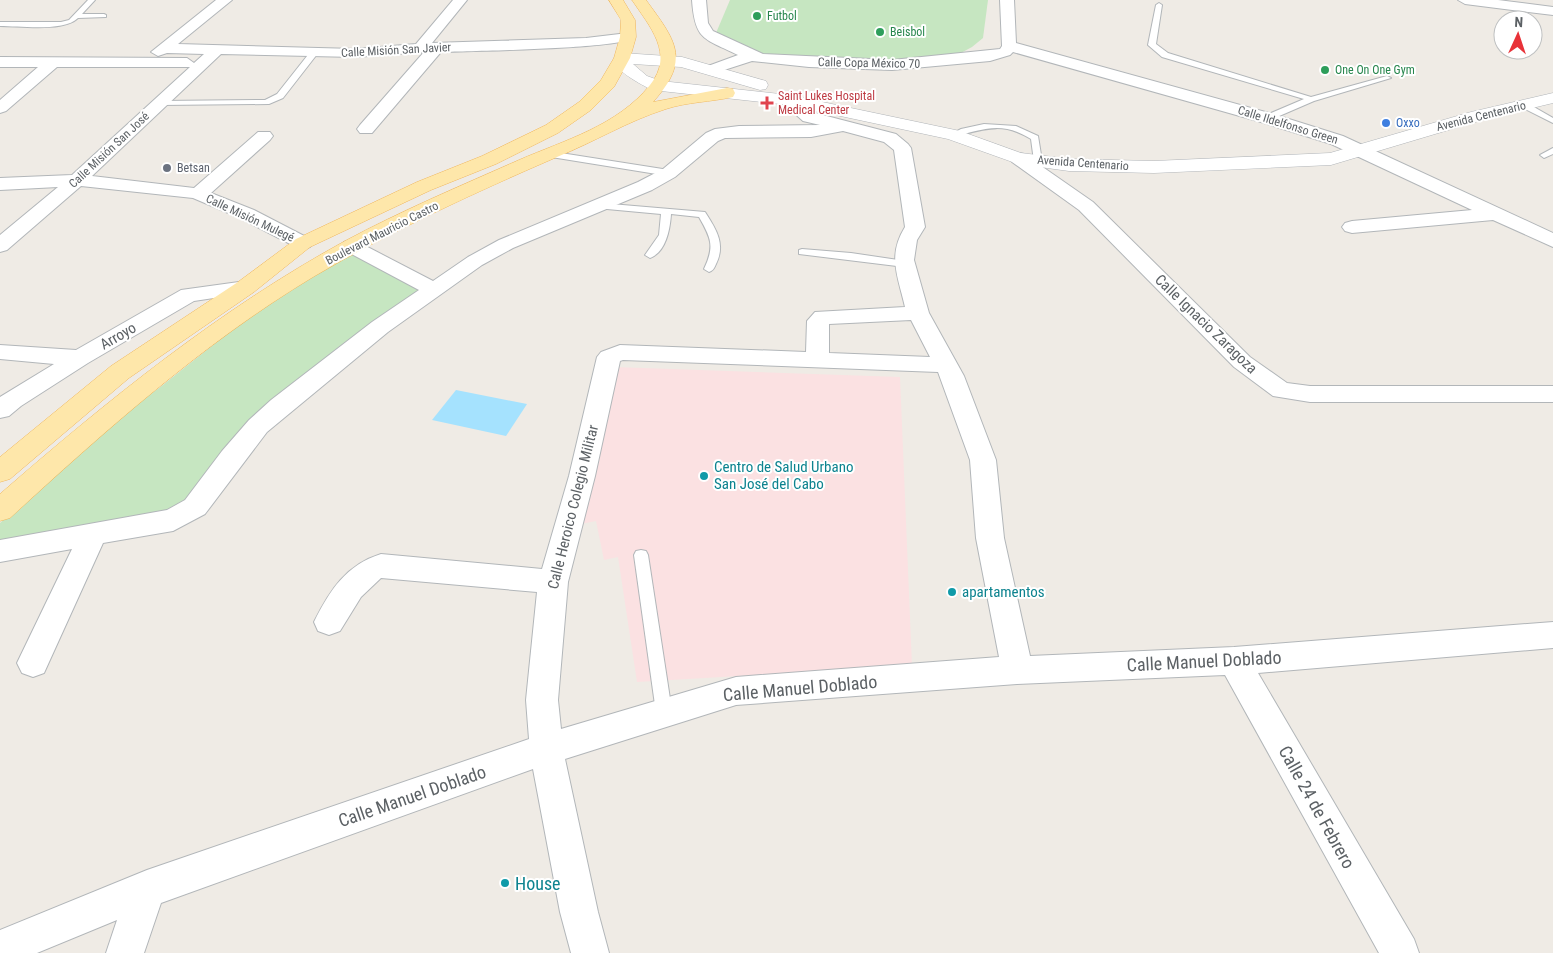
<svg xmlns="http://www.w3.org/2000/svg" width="1553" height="953" viewBox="0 0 1553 953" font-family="'Roboto Condensed',sans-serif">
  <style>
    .medical { fill: #fbe1e2 }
    .green { fill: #c6e6c1 }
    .water { fill: #a5e2fe }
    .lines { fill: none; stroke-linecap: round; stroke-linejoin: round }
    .lane-casing { stroke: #b2b6b9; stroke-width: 2 }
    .street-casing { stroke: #b2b6b9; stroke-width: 2 }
    .secondary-casing { stroke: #b1b5b9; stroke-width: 1 }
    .primary-casing { stroke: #f0b65c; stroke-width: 1 }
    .lane { fill: #fff; fill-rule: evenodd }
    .street { fill: #fff; fill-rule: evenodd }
    .secondary { fill: #fff; fill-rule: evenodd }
    .primary { fill: #fee7aa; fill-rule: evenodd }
    .leisure-dot { fill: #2e9e5b; stroke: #fff; stroke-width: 2 }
    .health-dot { fill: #e0444e; stroke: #fff; stroke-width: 2 }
    .shop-dot { fill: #3f7fe0; stroke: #fff; stroke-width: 2 }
    .worship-dot { fill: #6b7280; stroke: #fff; stroke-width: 2 }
    .culture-dot { fill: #0f9aa8; stroke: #fff; stroke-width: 2 }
    .labels { text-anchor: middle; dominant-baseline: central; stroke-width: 4; stroke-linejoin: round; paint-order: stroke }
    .far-leisure-label { font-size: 12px; fill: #27864d; stroke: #fff; text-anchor: start }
    .far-street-label { font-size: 12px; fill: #5c6165; stroke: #fff }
    .far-health-label { font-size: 12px; fill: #be3a42; stroke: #fff; text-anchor: start }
    .far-shop-label { font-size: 12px; fill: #366cbe; stroke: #fff; text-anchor: start }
    .far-worship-label { font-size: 12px; fill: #5b616d; stroke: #fff; text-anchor: start }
    .street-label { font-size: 15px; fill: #5c6165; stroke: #fff }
    .culture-label { font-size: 15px; fill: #0d838f; stroke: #fff; text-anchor: start }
    .near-street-label { font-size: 18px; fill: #5c6165; stroke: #fff }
    .near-culture-label { font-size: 18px; fill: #0d838f; stroke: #fff; text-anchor: start }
  </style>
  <rect width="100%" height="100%" fill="#efebe5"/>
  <polygon class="medical" points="614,367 900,377 912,666 637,682 618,557 604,560 596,521 581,524"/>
  <g class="green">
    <polygon points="730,0 988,0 983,38 972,47 957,55 911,62 766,55 716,33"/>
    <polygon points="350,249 425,291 368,329 234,437 192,504 172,517 0,545 0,523 105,426 159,388 262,306"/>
  </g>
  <polygon class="water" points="456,390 527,404 506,436 432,420"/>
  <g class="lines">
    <g class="lane-casing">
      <g id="lane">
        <path d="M88,0H95L82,14H104L106,15V17L78,18C64,32 20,26 0,26V22H61L69,20Z"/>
        <polygon points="1159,3 1162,5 1156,44 1168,53 1311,97 1387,76 1391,78 1314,101 1270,120 1264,120 1264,116 1304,99 1162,57 1148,45 1156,5"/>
        <polygon points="311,51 318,53 283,98 269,104 160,105 156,103 160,101 265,100 277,94"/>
        <polygon points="1521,103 1527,103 1553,118 1553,123 1521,107"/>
        <path d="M984,124L1016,126L1038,136L1042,161L1038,164L1034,161L1031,139C1002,121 984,129 954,137L950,135L961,129Z"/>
        <polygon points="1553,148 1553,154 1544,158 1540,155"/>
        <polygon points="548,151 669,170 673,173 669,176 545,156 544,154"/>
        <path d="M599,203L705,212C716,229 726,244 716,264C714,268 714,270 709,272L704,269C715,246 711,238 699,217L671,214C670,229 666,252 650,258L645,255L659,235L661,214L596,208V204Z"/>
        <polygon points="802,249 851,253 905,261 910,264 905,267 799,254 799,250"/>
        <polygon points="641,550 646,551 648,555 672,712 669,717 664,719 659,717 656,712 634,555 636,551"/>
      </g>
    </g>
    <g class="street-casing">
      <g id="street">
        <path d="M216,0H232L178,44L355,49L416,44L453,0H467L432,43L586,38L628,33L635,37C627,49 466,51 441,52L372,133H360L357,129L360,125L424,52L355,57L221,54L92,176L194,188L258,132H270L273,136L270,140L211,193L254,210L310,239L313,243L310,247L303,249L296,247L240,218L193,198L81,186L7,250L0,252V235L58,187L0,190V178L72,175L190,67H57L6,111L0,113V100L38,67H0V57L187,58L194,63L204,54L167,53L158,56L151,52Z"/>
        <path d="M692,0H706L708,23L713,31L763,54L892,60L1000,49L1002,46L1000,0H1014L1016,43L1273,114L1343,136L1553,233V247L1493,220L1352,233L1345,231L1342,227L1345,223L1352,221L1472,210L1331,144L1261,122L1013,52L1010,55L990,61L892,70L809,67L752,61L718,72H708L705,69L708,66L738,55C704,38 695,41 692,0Z"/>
        <polygon points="1458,0 1498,0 1553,7 1553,15 1465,4"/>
        <path d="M789,95L795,97L815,113L896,134L908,144L911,148L925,227L917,240L914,260L929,313L964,376L996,460L1004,538L1030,656L1234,647L1553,622V648L1258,673L1414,939L1419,953H1379L1225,675L1017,684L736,705L565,759L598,912L609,953H571L560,912L533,769L161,903L144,953H106L117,920L37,953H0V930L147,870L529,739L526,700L537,592L381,578L361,597L340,631L329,635L318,631L314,622C330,590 346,565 381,554L542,569L569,476L597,357L601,352L620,345L806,352L807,321L815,312L905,307C898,276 887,256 905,227L894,150L884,142L843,131L811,137L725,138L718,141L675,177L652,190L513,248L482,265L388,332L267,432L205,514L173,531L103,543L44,673L33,677L22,673L17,663L72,549L0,562V540L167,510L185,500L222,451L249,420L271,400L372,322L419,290L344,250L341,246L344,242L351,240L358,242L433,281L468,257L499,240L638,182L663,169L706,133L715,129L739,126L820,125L803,121L783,103L781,100L783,97ZM911,320L930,357L829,353V324ZM623,360L938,372L970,460L976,538L999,657L736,677L561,729L558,700L568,582L595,476L620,361Z"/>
        <polygon points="1018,153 1024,154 1093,202 1250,357 1287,383 1310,386 1553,386 1553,402 1310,402 1273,396 1234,367 1079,210 1012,162 1009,158 1012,154"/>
        <polygon points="246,281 253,282 257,287 253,292 194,301 88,363 21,406 9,416 0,418 0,397 54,364 0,359 0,345 76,350 181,290"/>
      </g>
    </g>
    <g class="secondary-casing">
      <path id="secondary" d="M622,53L682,57L766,81L768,85L766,89L760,90L681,67L633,64L647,76L661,81L789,95L960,131L1021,153L1069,159L1154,161L1330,153L1471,112L1553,93V103L1482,120L1331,165L1154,173L1069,171L1018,164L948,139L789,105L652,90C642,85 611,69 614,58Z"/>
    </g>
    <g class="primary-casing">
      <g id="primary">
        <polygon points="609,0 623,0 635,20 636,37 630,58 614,87 591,110 558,133 496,164 431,190 310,247 254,292 129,378 10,479 0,482 0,457 111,366 238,282 296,239 417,182 482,156 546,125 579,102 601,80 614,58 620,37 621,20"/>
        <path d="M632,0H646C675,40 692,59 653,102L727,88L733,89L735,93L733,97C711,102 687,102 666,109C628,121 594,142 557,157C474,193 391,231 313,277C202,344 105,431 10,518L0,521V494C108,400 219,310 345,241C401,211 460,186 519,160C565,140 617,126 650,85C675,54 650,27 632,0Z"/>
      </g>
    </g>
    <use href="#lane" class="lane"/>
    <use href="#street" class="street"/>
    <use href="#secondary" class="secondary"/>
    <use href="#primary" class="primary"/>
  </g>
  <g class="leisure-dot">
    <circle cx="757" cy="16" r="5"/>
    <circle cx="880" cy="32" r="5"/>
    <circle cx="1325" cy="70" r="5"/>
  </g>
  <path class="health-dot" d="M764.5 95.5h5v5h5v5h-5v5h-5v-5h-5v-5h5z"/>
  <circle class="shop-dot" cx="1386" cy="123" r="5"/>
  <circle class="worship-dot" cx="167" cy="168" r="5"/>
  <g class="culture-dot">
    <circle cx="704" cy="476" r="5"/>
    <circle cx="952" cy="592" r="5"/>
    <circle cx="505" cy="883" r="5"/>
  </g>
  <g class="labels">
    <g class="far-leisure-label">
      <text x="767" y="16">Futbol</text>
      <text x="890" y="32">Beisbol</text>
      <text x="1335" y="70">One On One Gym</text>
    </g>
    <g class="far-street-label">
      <text transform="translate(396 50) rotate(-3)">Calle Misión San Javier</text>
      <text transform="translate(869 63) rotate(1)">Calle Copa México 70</text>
      <text transform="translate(1481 116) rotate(-14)">Avenida Centenario</text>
      <text transform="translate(1288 125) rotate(17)">Calle Ildelfonso Green</text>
      <text transform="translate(109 150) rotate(-43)">Calle Misión San José</text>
      <text transform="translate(1083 163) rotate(4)">Avenida Centenario</text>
      <text transform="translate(250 218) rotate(25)">Calle Misión Mulegé</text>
      <text transform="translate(382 233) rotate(-27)">Boulevard Mauricio Castro</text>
    </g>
    <g class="far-health-label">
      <text x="778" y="96">Saint Lukes Hospital<tspan x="778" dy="14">Medical Center</tspan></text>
    </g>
    <g class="far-shop-label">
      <text x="1396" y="123">Oxxo</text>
    </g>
    <g class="far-worship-label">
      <text x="177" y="168">Betsan</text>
    </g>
    <g class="street-label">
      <text transform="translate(1206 324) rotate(44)">Calle Ignacio Zaragoza</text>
      <text transform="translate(118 336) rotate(-30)">Arroyo</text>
      <text transform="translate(573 507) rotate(-76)">Calle Heroico Colegio Militar</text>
    </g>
    <g class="culture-label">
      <text x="714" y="467">Centro de Salud Urbano<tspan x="714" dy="17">San José del Cabo</tspan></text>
      <text x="962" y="592">apartamentos</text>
    </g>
    <g class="near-street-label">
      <text transform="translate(1204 661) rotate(-3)">Calle Manuel Doblado</text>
      <text transform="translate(800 688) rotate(-5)">Calle Manuel Doblado</text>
      <text transform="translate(412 796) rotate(-19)">Calle Manuel Doblado</text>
      <text transform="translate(1317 807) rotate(61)">Calle 24 de Febrero</text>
    </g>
    <g class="near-culture-label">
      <text x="515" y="883">House</text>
    </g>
  </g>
  <g transform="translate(1518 35) rotate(3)"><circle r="24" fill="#ffffff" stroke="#bec0c1"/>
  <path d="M0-4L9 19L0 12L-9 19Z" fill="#e83238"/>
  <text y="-8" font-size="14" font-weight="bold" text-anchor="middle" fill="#5c6165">N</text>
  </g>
</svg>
